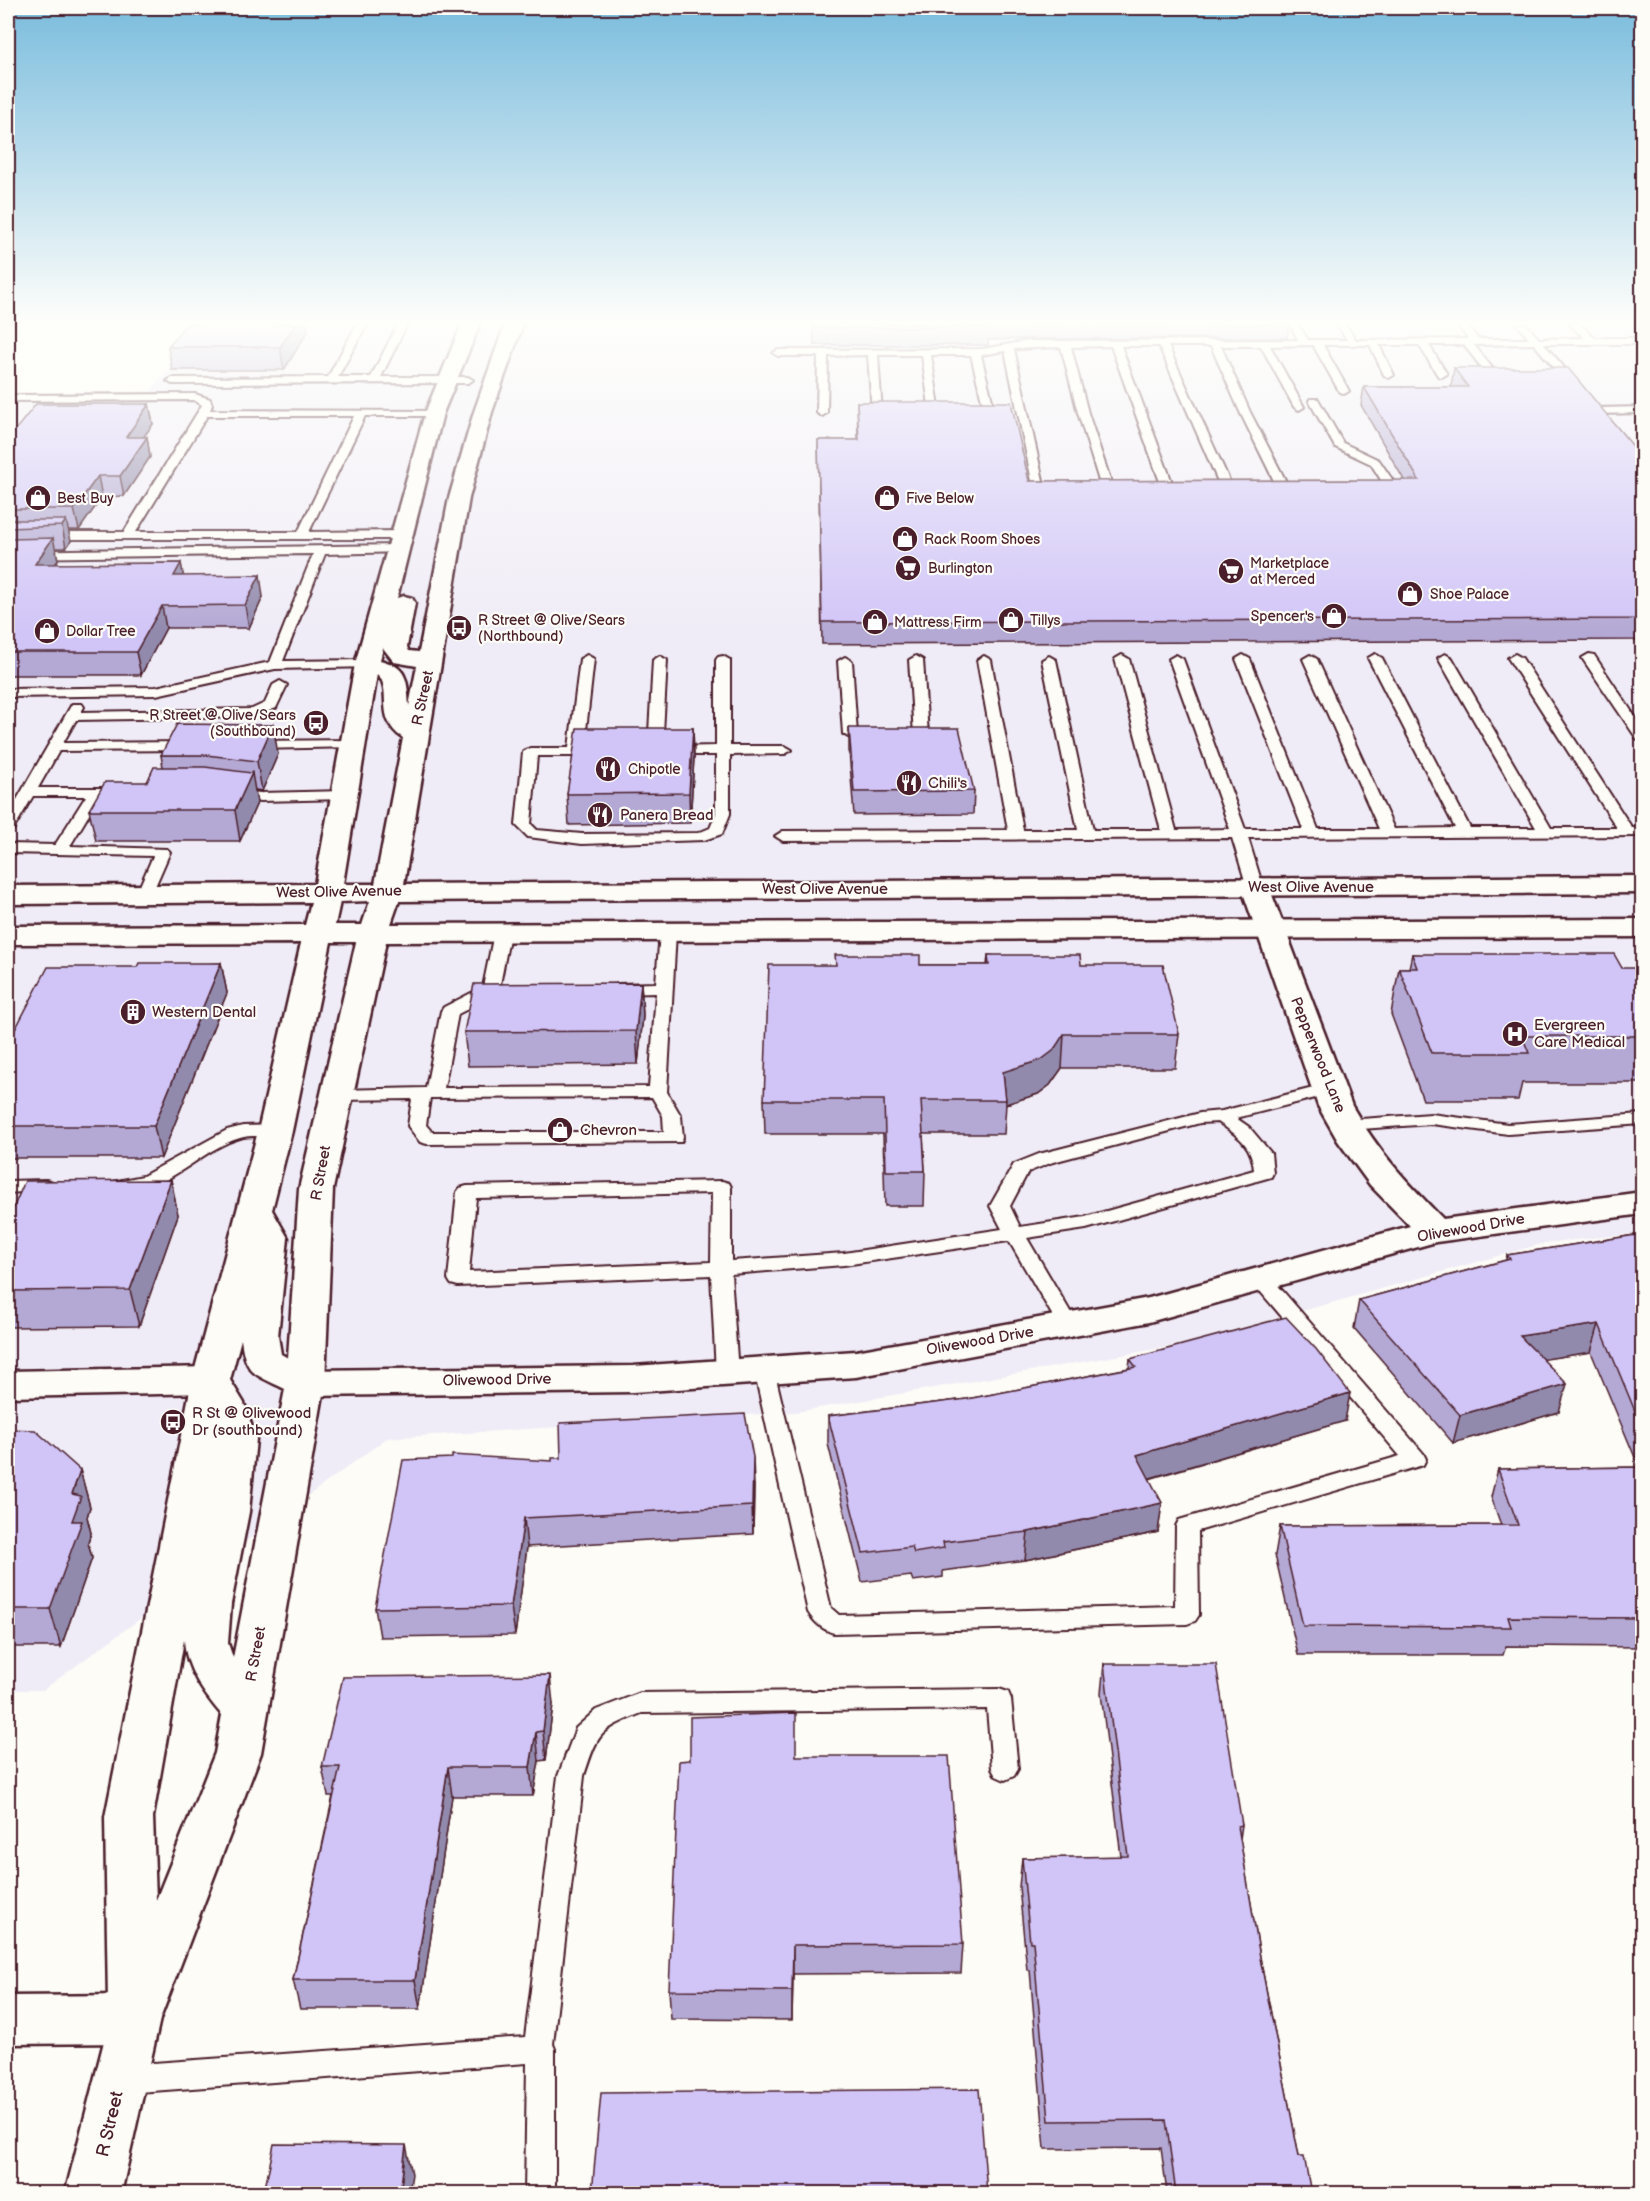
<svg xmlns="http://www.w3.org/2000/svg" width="1650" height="2201" viewBox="0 0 1650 2201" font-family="'Balsamiq Sans',sans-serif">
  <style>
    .built { fill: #f0ecf7 }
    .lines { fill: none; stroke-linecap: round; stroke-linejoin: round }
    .lane-casing { stroke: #4a1f2b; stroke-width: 4 }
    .street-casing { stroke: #4a1f2b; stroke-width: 5 }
    .secondary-casing { stroke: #4a1f2b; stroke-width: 5 }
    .lane { fill: #fdfcf7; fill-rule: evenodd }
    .street { fill: #fdfcf7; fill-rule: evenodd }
    .secondary { fill: #fdfcf7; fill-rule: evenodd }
    .wall { fill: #b4a9d4; stroke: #4a1f2b; stroke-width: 1.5 }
    .shaded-wall { fill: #928aad; stroke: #4a1f2b; stroke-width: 1.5 }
    .building { fill: #d1c5f7; stroke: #4a1f2b; stroke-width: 1.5 }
    .labels { text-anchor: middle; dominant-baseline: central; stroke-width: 4.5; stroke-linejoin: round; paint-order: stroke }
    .far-poi-label { font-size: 14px; fill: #4a1f2b; stroke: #fdfcf7; text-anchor: start }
    .street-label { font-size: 15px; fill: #4a1f2b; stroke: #fdfcf7 }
    .poi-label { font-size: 15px; fill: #4a1f2b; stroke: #fdfcf7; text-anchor: start }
    .near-street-label { font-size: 18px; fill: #4a1f2b; stroke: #fdfcf7 }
  </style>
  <rect width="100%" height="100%" fill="#fdfcf7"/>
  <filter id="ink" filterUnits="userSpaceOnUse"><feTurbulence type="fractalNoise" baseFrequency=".0167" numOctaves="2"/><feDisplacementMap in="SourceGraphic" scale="12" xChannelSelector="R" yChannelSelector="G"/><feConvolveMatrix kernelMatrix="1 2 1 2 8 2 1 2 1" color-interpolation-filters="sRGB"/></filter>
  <g filter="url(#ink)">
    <polygon class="built" points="202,324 1642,324 1642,1233 1545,1243 1185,1344 796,1412 387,1438 43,1690 8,1690 8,393 150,392"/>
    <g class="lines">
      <g class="lane-casing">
        <g id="lane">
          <polygon points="357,324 367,324 338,377 371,377 398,324 407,324 381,377 468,377 473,380 468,383 172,384 167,381 172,378 328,377"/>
          <path d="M1290,324H1298L1308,340H1347L1337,324H1345L1356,340L1468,339L1457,324H1466L1478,339H1529L1517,324H1526L1539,339L1584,338L1570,324H1580L1595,338H1642V344H1544L1580,386L1575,389L1571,388L1534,344L1474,345L1497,374L1492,377L1488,376L1464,345H1429L1447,374L1442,377L1438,376L1419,345H1379L1394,375L1389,378L1384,375L1370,345H1323L1349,391L1344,394L1339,391L1313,345L1270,346L1304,407L1299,410L1294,407L1261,346H1221L1250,412L1292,493L1286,496L1280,493L1240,412L1211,346H1168L1235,493L1229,496L1223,493L1159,346H1121L1176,493L1170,496L1164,493L1111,346L1071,347L1088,413L1115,494L1109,497L1103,494L1078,413L1061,347L1014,349L1044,485L1049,489L1059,492V496C1048,499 1040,494 1033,486L1005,351L981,355L995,413L990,416L985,413L971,355H931L940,413L935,416L930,413L922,355H878L882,413L877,416L872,413L868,355L828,356L827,413L822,416L817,413L818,356H778L773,353L778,350L982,349L1028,341L1298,340Z"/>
          <path d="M195,394L210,399L212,405L210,410L438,411V415L434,416H365L309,532L403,531L409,535L403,539H8V532H124L202,405L194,400L8,401V395ZM207,416H354L298,532H136Z"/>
          <polygon points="1310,399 1318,399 1343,443 1379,460 1398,488 1393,494 1375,494 1375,490 1386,488 1371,464 1335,447 1309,401"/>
          <polygon points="1642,407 1642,413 1596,414 1591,411 1596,408"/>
          <polygon points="399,545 405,549 403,552 325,554 283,661 367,660 372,661 374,664 372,667 275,669 156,695 8,697 8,689 156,687 270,662 313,554 8,558 8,551"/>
          <polygon points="1375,654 1382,658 1470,828 1536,828 1438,658 1445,654 1452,658 1551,828 1617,828 1508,658 1515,654 1522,658 1632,828 1642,828 1642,836 1248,838 1263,887 1255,892 1247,887 1232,838 783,841 775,836 783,831 1008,830 977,660 984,656 991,660 1023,830 1078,830 1042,660 1049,656 1056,660 1093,830 1161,830 1115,659 1122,655 1129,659 1176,830 1230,829 1169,659 1176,655 1183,659 1245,829 1303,829 1236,659 1243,655 1250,659 1318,829 1379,829 1303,659 1310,655 1317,659 1394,829 1455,828 1368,658"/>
          <polygon points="1589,654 1594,655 1642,727 1642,740 1637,739 1582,658"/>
          <polygon points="587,655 594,659 584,748 597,748 604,752 597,756 537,756 531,824 537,830 582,834 698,833 710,828 716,814 716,755 670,755 663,751 670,747 716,746 716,660 718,657 723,656 730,660 730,746 785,746 792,750 785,754 730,755 730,814 722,834 704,840 582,844 528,837 516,825 523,752 530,748 569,748 580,659"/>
          <polygon points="660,656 667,660 662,751 655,755 648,751 653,660"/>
          <polygon points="916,656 923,660 928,735 921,739 914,735 909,660"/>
          <polygon points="845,657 852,661 857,734 850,738 843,734 838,661"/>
          <polygon points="280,681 287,685 276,708 255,717 76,720 63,743 190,742 197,746 190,750 59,751 38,788 127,788 129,791 127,794 100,796 70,846 167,849 170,852 150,898 144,900 136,895 153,856 8,853 8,844 55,845 86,796 33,796 13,830 8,831 8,815 72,704 82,704 84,707 81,712 252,709 265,703 273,685"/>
          <polygon points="354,740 359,741 361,744 359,747 253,749 246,745 253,741"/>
          <polygon points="231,789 260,793 346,791 353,795 346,799 260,801 226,796 224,793 226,790"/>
          <path d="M668,927L676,932L667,1092L681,1116L683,1138L681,1142L427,1144L420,1142L408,1126L412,1099L337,1100L331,1099L328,1095L331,1091L337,1090L426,1088L441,1011L444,1007L483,987L494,933L502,928L510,933L499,990L497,994L458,1014L444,1088L649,1087L656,993L617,994L609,989L617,984L656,983L660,932ZM652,1097L663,1116L664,1132H432L426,1125L430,1098Z"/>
          <path d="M1329,1084L1335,1085L1338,1089L1335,1093L1236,1118L1249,1127L1271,1153L1273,1173L1271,1177L1086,1229L1027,1238L1078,1325L1075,1330L1068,1332L1061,1330L1009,1241L844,1265L731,1274L738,1373L734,1378L727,1380L720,1378L716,1373L711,1275L458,1286L451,1284L448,1279L457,1192L460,1188L467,1186L722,1181L729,1183L731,1187V1261L844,1253L1002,1229L990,1206L1014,1164L1039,1154L1200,1113L1222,1111ZM1218,1122C1238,1136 1252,1144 1254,1170L1085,1217L1020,1227L1010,1206L1028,1172L1053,1162L1200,1123ZM712,1193L711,1262L469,1272L476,1198Z"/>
          <polygon points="1431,1114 1508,1124 1642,1114 1642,1124 1508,1134 1431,1124 1347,1130 1341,1129 1338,1125 1341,1121 1347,1120"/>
          <path d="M275,1125L281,1127L284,1131L281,1135C268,1138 253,1134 240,1138C199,1149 159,1202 112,1190L110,1186L112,1182L143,1176L227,1130L243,1126Z"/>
          <polygon points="46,1180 53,1182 55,1186 53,1190 8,1193 8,1181"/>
          <path d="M1261,1272L1268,1274L1423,1453L1426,1459L1423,1465L1198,1531L1199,1615L1195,1621L1187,1624L834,1633C823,1630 814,1622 808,1612L754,1370L757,1365L764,1363L771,1365L774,1370L831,1608L839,1615L1175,1606L1176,1526L1179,1520L1400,1456L1254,1284L1251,1279L1254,1274Z"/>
          <path d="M999,1689L1008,1692L1011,1699L1018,1769L1014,1776L1005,1780L996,1776L992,1769L987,1709L642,1713C599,1730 598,1733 584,1776L553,2044L555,2049V2194H525L527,2063L125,2093L115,2089L111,2079L115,2069L125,2065L525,2037L558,1776L576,1728L596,1710L640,1693Z"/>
        </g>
      </g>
      <g class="street-casing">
        <g id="street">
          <path d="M1255,878L1265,881L1269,887L1352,1106C1379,1153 1405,1180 1443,1219L1642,1192V1214L1436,1242L1149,1322L856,1377L633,1392L306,1396L292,1392L287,1383L292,1374L306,1370L633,1366L856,1351L1149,1298L1410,1226L1370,1185L1338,1141L1318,1106L1241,887L1245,881Z"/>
          <polygon points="211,1367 225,1371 230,1380 225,1389 211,1393 8,1397 8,1371"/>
          <polygon points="134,1995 152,2002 160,2019 152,2036 134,2043 8,2044 8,1996"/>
        </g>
      </g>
      <g class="secondary-casing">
        <path id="secondary" d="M462,324H480L443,413L397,598L404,596L412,598L415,603L407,647L409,651L419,652L449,498L474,412L505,324H523L492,412L469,498L404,884L1642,876V893L399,901L391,924L1642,919V937L386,942L333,1189L325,1383L261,1753L160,2019L121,2194H65L112,2010L108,2003L105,1817L192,1380L258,1131L301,943L8,944V926L305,925L311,902L8,904V886L315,884L355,664L425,413ZM383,648L394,662L417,666L409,706C407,680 408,667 380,660ZM377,674C394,690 373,718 403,738L375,884H343ZM370,901L362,925H335L340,902ZM331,942H356L299,1189L288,1358L281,1354L278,1336L288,1238L272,1210L292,1131ZM241,1339C246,1376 254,1373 285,1389L233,1658L228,1643L231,1604L249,1512L256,1439L244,1403L230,1380ZM184,1640C186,1669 204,1694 222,1715L215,1753L156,1900L153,1817Z"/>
      </g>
      <use href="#lane" class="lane"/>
      <use href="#street" class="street"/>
      <use href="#secondary" class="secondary"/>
    </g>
    <g class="wall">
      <polygon points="186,324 307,324 308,331 284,370 172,370 168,347"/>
      <polygon points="813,324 1289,324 1287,338 1028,339 988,340 988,345 814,345"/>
      <polygon points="1454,368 1642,457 1642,640 822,644 818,440 858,440 857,402 1029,481 1404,480 1361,405 1364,387 1452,387 1451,386"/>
      <polygon points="149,404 153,424 143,437 147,437 150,457 124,496 102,497 79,530 68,530 71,541 66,548 56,548 58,560 55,564 181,563 183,576 263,597 249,628 166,628 141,675 8,675 8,439"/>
      <polygon points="693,728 694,757 690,823 569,825 567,794"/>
      <polygon points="849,728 974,791 973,814 854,815 849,751"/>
      <polygon points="278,754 262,791 255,790 257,803 240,841 96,841 89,810 147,782 163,767 161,755"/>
      <polygon points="1412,954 1622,968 1642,984 1642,1083 1522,1083 1518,1100 1423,1100 1391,1014 1399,968 1409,968"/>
      <polygon points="988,955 1081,965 1179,1034 1175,1068 1062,1068 1050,1085 1038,1094 1006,1104 1004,1134 923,1134 925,1171 924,1206 885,1206 883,1134 765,1134 764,1100 920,965 987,965"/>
      <polygon points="221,963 227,993 161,1158 8,1158 8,1043 137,967"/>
      <polygon points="641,983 643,1016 638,1064 468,1066 464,1032"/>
      <polygon points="171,1180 178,1215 139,1326 8,1327 8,1220"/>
      <polygon points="1642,1234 1642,1647 1506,1646 1503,1655 1298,1655 1275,1555 1280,1526 1501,1525 1491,1497 1498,1469 1639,1467 1591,1352 1543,1359 1559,1412 1453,1443 1354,1328 1359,1300 1506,1260 1507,1255"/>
      <polygon points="1130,1359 1345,1421 1149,1479 1162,1503 1158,1532 1025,1560 943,1571 943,1577 913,1581 911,1576 862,1582 828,1444 828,1416 967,1399 1129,1368"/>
      <polygon points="8,1429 80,1470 90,1507 87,1517 91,1533 88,1543 92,1558 61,1647 8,1647"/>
      <polygon points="552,1461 754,1485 753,1534 527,1547 515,1635 380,1637 375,1608"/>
      <polygon points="1104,1664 1242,1825 1240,1839 1261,1963 1299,2156 1311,2193 1167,2193 1161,2148 1045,2149 1030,1970 1027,1970 1019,1887 1022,1858 1121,1857 1101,1693"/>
      <polygon points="553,1704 546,1760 539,1761 533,1796 452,1796 420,2009 300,2009 293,1980 333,1796 328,1796 322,1767"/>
      <polygon points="796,1756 963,1944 961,1973 793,1974 792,2020 671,2019 669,1990"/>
    </g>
    <g class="shaded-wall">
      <polygon points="296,324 307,324 308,331 284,370 280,347"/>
      <polygon points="149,404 153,424 129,457 126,437"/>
      <polygon points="147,437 150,457 124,496 120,476"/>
      <polygon points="98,476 102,497 79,530 74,509"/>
      <polygon points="66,520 71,541 66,548 62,526"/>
      <polygon points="53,538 58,560 40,586 35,564"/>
      <polygon points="181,563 185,585 174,576"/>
      <polygon points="260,575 263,597 249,628 245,605"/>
      <polygon points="162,606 166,628 141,675 136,652"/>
      <polygon points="273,725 278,754 262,791 257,761"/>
      <polygon points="693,728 694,757 690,823 689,793"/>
      <polygon points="252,773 257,803 240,841 235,810"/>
      <polygon points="221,963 227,993 161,1158 154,1126"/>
      <polygon points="641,983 643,1016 638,1064 636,1031"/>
      <polygon points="1064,1034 1062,1068 1050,1085 1038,1094 1006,1104 1003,1072"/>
      <polygon points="171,1180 178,1215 139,1326 130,1290"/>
      <polygon points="1599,1324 1591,1352 1513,1364 1520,1336"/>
      <polygon points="1567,1384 1559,1412 1453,1443 1460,1415"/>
      <polygon points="1350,1393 1345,1421 1133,1483 1137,1455"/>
      <polygon points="753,1457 754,1485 753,1534 752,1506"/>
      <polygon points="80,1470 90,1507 87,1517 91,1533 88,1543 92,1558 61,1647 50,1609 72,1521 72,1494"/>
      <polygon points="1162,1503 1158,1532 1025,1560 1028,1532"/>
      <polygon points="524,1518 527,1547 515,1635 511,1606"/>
      <polygon points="550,1675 553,1704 546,1760 543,1731"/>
      <polygon points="536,1732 539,1761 533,1796 530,1767"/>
      <polygon points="448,1767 452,1796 420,2009 415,1980"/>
      <polygon points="793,1945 793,1974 792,2020 792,1991"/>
      <polygon points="406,2145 412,2174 409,2193 400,2193"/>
    </g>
    <g class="building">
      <polygon points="186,324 296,324 280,347 168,347"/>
      <polygon points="814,324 987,324 989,327 814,328"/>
      <polygon points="1454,368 1568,368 1642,457 1642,619 822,622 818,440 859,440 857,402 1011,402 1029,481 1419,480 1364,387 1468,387"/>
      <polygon points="36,404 149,404 126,437 147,437 120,476 98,476 74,509 8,509 8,439"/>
      <polygon points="8,520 66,520 62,526 8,528"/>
      <polygon points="53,538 35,564 181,563 174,576 260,575 245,605 162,606 136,652 8,652 8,539"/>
      <polygon points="177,724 273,725 257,761 206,755 161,755"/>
      <polygon points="577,728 693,728 689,793 567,794"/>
      <polygon points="849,728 959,728 974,791 854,792"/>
      <polygon points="154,767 205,767 252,773 235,810 89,810 105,782 147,782"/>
      <polygon points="1412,954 1614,954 1622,968 1634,968 1642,984 1642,1036 1522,1036 1529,1053 1432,1053 1399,968 1417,968"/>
      <polygon points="835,955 920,955 920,965 989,965 988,955 1080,955 1081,965 1163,965 1179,1034 1064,1034 1053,1051 1041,1060 1003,1072 1006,1100 921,1100 925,1171 886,1171 884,1100 764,1100 769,965 836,965"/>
      <polygon points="139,963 221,963 154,1126 8,1126 8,1043 48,967 137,967"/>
      <polygon points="641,983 636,1031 464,1032 474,984"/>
      <polygon points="171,1180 130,1290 8,1291 8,1220 25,1181"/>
      <polygon points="1642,1234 1642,1428 1599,1324 1520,1336 1567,1384 1460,1415 1359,1300 1510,1259 1507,1255"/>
      <polygon points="1286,1317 1316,1349 1350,1393 1137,1455 1162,1503 1028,1532 943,1542 944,1548 914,1553 912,1547 863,1553 828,1416 967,1399 1136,1367 1130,1359"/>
      <polygon points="745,1414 753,1457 752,1506 524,1518 511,1606 375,1608 403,1460 452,1458 452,1455 552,1461 552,1458 561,1458 560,1423"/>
      <polygon points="8,1429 35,1430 80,1470 72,1494 81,1496 72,1521 82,1521 50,1609 8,1609"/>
      <polygon points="1642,1467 1642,1618 1508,1617 1511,1627 1303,1626 1280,1526 1518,1525 1498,1469"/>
      <polygon points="1104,1664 1216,1664 1242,1825 1238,1826 1261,1963 1299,2156 1304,2156 1311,2193 1176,2193 1166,2120 1049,2121 1033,1942 1030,1942 1022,1858 1128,1856"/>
      <polygon points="550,1675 543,1731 536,1732 530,1767 448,1767 415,1980 293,1980 340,1767 322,1767 343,1677"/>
      <polygon points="796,1713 796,1756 949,1756 963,1944 793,1945 792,1991 669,1990 679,1761 690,1760 690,1717"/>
      <polygon points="979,2089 987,2193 592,2193 601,2093"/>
      <polygon points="274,2144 406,2145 400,2193 264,2193"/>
    </g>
  </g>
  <linearGradient id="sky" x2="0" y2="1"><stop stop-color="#7abcdd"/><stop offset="0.51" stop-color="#fefefb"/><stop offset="1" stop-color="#fefefb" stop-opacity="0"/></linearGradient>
  <rect width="1650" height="632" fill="url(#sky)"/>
  <defs>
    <g id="shop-disc" transform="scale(1.35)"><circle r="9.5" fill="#4a1f2b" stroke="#fdfcf7"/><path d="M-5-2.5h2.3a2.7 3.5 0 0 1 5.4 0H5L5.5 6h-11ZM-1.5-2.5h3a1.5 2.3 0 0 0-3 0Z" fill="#fff"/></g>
    <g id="supermarket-disc" transform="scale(1.35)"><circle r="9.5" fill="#4a1f2b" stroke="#fdfcf7"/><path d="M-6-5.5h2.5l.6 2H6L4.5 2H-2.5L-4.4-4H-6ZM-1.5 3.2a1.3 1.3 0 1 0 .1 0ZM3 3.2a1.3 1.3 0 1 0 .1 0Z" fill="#fff"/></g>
    <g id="bus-disc" transform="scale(1.35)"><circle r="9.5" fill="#4a1f2b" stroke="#fdfcf7"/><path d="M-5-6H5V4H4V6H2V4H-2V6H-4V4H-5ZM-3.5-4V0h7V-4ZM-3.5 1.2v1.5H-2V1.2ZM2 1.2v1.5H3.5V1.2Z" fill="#fff"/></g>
    <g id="restaurant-disc" transform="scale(1.35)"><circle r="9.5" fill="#4a1f2b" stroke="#fdfcf7"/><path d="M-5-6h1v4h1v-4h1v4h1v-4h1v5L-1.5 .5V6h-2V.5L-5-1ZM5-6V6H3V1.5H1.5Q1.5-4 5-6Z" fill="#fff"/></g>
    <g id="building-disc" transform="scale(1.35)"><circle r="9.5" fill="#4a1f2b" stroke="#fdfcf7"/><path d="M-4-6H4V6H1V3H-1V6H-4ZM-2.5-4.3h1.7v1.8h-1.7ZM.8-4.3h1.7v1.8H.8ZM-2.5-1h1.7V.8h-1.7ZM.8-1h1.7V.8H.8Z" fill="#fff"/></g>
    <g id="hospital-disc" transform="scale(1.35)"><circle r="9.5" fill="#4a1f2b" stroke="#fdfcf7"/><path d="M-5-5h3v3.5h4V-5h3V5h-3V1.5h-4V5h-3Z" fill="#fff"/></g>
  </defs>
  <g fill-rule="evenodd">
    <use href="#shop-disc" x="38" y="498"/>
    <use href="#shop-disc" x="887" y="498"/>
    <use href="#shop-disc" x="905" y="539"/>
    <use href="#supermarket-disc" x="908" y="568"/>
    <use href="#supermarket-disc" x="1231" y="571"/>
    <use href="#shop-disc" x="1410" y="594"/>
    <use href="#shop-disc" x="1334" y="616"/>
    <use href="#shop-disc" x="1011" y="620"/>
    <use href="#shop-disc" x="875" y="622"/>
    <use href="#bus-disc" x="459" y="628"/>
    <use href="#shop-disc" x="47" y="631"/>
    <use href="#bus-disc" x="316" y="723"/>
    <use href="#restaurant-disc" x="608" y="769"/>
    <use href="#restaurant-disc" x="909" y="783"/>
    <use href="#restaurant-disc" x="600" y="815"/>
    <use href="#building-disc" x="133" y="1012"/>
    <use href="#hospital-disc" x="1515" y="1034"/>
    <use href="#shop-disc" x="560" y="1130"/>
    <use href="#bus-disc" x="173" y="1422"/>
  </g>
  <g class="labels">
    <g class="far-poi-label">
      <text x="57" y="498">Best Buy</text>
      <text x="906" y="498">Five Below</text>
      <text x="924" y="539">Rack Room Shoes</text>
      <text x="1250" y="563">Marketplace<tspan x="1250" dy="16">at Merced</tspan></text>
      <text x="928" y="568">Burlington</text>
      <text x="1430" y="594">Shoe Palace</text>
      <text x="1314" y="616" text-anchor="end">Spencer's</text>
      <text x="478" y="620">R Street @ Olive/Sears<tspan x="478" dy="16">(Northbound)</tspan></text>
      <text x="1030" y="620">Tillys</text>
      <text x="894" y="622">Mattress Firm</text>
      <text x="66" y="631">Dollar Tree</text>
      <text x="296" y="715" text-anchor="end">R Street @ Olive/Sears<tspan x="296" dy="16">(Southbound)</tspan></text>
      <text x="628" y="769">Chipotle</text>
    </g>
    <g class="street-label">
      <text transform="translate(423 698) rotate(-78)">R Street</text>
      <text x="1311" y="887">West Olive Avenue</text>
      <text x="825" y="889">West Olive Avenue</text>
      <text transform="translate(339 892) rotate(-1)">West Olive Avenue</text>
      <text transform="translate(1318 1055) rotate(68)">Pepperwood Lane</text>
      <text transform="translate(321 1173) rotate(-80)">R Street</text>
      <text transform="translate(1471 1228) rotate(-10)">Olivewood Drive</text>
      <text transform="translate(980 1341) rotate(-10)">Olivewood Drive</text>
      <text transform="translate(497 1380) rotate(-1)">Olivewood Drive</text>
      <text transform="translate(256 1654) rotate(-80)">R Street</text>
    </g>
    <g class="poi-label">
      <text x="928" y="783">Chili's</text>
      <text x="620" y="815">Panera Bread</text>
      <text x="152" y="1012">Western Dental</text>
      <text x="1534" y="1025">Evergreen<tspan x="1534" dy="17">Care Medical</tspan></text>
      <text x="580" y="1130">Chevron</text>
      <text x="192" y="1413">R St @ Olivewood<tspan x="192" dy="17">Dr (southbound)</tspan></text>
    </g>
    <g class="near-street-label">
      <text transform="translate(110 2124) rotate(-77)">R Street</text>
    </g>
  </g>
  <rect width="1650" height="2201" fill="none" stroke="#fdfcf7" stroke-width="30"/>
  <rect x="15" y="15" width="1620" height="2171" fill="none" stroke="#4a1f2b" stroke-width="2" filter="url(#ink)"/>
</svg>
